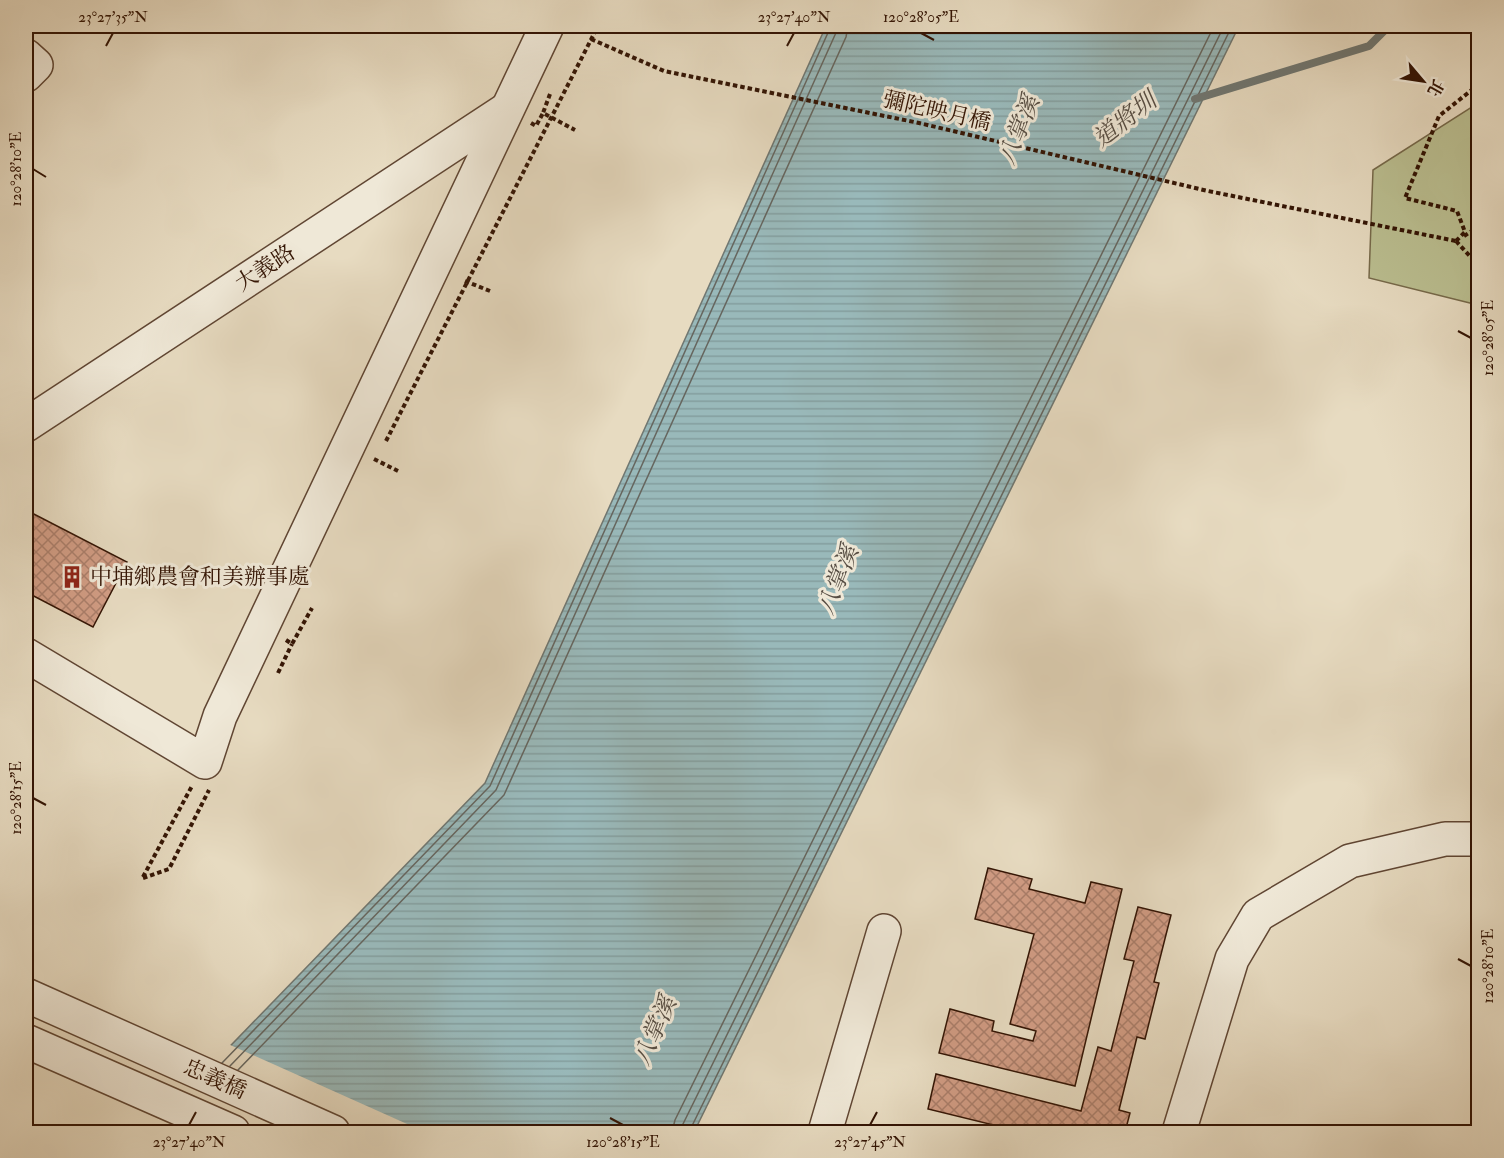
<svg xmlns="http://www.w3.org/2000/svg" width="1504" height="1158" viewBox="0 0 1504 1158" font-family="'IM FELL Double Pica','Noto Serif TC',serif">
  <style>
    .park { fill: #babe90; stroke: #76694a; stroke-width: 1.5 }
    .water { fill: url(#water-rules); stroke: #707771; stroke-width: 1.5 }
    .pier { fill: #e7dbc1 }
    .lines { fill: none; stroke-linecap: round; stroke-linejoin: round }
    .shore { stroke: #66665f; stroke-width: 1.5 }
    .stream { stroke: #707771; stroke-width: 8 }
    .building { fill: url(#building-cross-hatch); stroke: #331404; stroke-width: 1.5 }
    .minor-casing { stroke: #604633; stroke-width: 36 }
    .path { stroke: #331404; stroke-width: 4; stroke-dasharray: 4.5 3; stroke-linecap: butt }
    .minor { stroke: #efe8d7; stroke-width: 33 }
    .ticks { fill: none; stroke: #331404; stroke-width: 2 }
    .labels { text-anchor: middle; dominant-baseline: central; stroke-width: 6; stroke-linejoin: round; paint-order: stroke }
    .street-label { font-size: 22px; fill: #331404; stroke: #efe8d7 }
    .poi-label { font-size: 22px; fill: #331404; stroke: #efe8d7; text-anchor: start }
    .water-label { font-size: 24px; font-style: italic; fill: #574e44; stroke: #efe8d7 }
    .neatline { fill: none; stroke: #331404; stroke-width: 2 }
    .ticks-label { font-size: 15px; text-anchor: middle; fill: #331404 }
  </style>
  <defs>
    <pattern id="water-rules" width="6" height="5" patternUnits="userSpaceOnUse" patternTransform="scale(1.5)"><rect width="6" height="5" fill="#99b9ba"/><path d="M0 2.5h6" fill="none" stroke="#849e9e"/></pattern>
    <pattern id="building-cross-hatch" width="8" height="8" patternUnits="userSpaceOnUse" patternTransform="scale(1.5)"><rect width="8" height="8" fill="#d19c84"/><path d="M0 0l8 8M0 8l8-8" fill="none" stroke="#aa7e6a"/></pattern>
  </defs>
  <rect width="100%" height="100%" fill="#e7dbc1"/>
  <filter id="stains"><feTurbulence type="fractalNoise" baseFrequency=".00333" numOctaves="4"/><feColorMatrix values="0 0 0 0 .2 0 0 0 0 .09 0 0 0 0 .02 0 0 0 .5 -.17"/></filter>
  <radialGradient id="worn" r=".72"><stop offset=".6" stop-color="#630" stop-opacity="0"/><stop offset="1" stop-color="#630" stop-opacity=".3"/></radialGradient>
  <polygon class="park" points="1478,103 1478,305 1369,278 1373,170"/>
  <polygon class="water" points="826,26 1239,26 694,1132 147,1132 485,783"/>
  <polygon class="pier" points="228,1044 425,1132 144,1132"/>
  <g class="lines">
    <g class="shore">
      <polyline points="222,1063 490,786 831,26"/>
      <polyline points="230,1066 496,790 839,26"/>
      <polyline points="238,1070 504,795 846,37 848,26"/>
      <polyline points="672,1132 675,1120 1214,26"/>
      <polyline points="681,1132 683,1124 1224,26"/>
      <polyline points="689,1132 1232,26"/>
    </g>
    <polyline class="stream" points="1195,99 1369,46 1389,26"/>
  </g>
  <g class="building">
    <polygon points="26,510 127,562 93,627 26,592"/>
    <polygon points="988,868 1032,879 1029,889 1085,903 1091,882 1122,889 1075,1086 939,1053 950,1009 994,1021 992,1031 1033,1041 1036,1031 1010,1024 1034,934 975,919"/>
    <polygon points="1138,907 1171,915 1154,982 1159,983 1145,1039 1137,1037 1119,1110 1130,1113 1125,1132 1022,1132 928,1109 936,1074 1081,1111 1098,1047 1111,1051 1134,961 1124,959"/>
  </g>
  <g class="lines">
    <g class="minor-casing">
      <g id="minor">
        <polyline points="26,56 36,65 26,75"/>
        <polyline points="26,425 504,111"/>
        <polyline points="26,655 205,762 220,716 547,26"/>
        <polyline points="26,995 333,1132"/>
        <polyline points="26,1041 233,1132"/>
        <polyline points="825,1132 884,931"/>
        <polyline points="1179,1132 1232,959 1258,915 1350,861 1445,839 1478,839"/>
      </g>
    </g>
    <g class="path">
      <polyline points="591,39 664,71 919,123 1208,191 1456,241"/>
      <polyline points="550,94 543,113 575,130"/>
      <polyline points="531,123 536,126 543,113"/>
      <polyline points="1464,236 1478,227"/>
      <polyline points="1456,241 1465,232 1457,211 1405,198 1439,116 1478,85"/>
      <polyline points="1456,241 1478,265"/>
      <polyline points="465,281 490,291"/>
      <polyline points="386,441 598,26"/>
      <polyline points="374,459 398,471"/>
      <polyline points="286,640 292,644 312,608"/>
      <polyline points="278,673 292,644"/>
      <polyline points="143,877 192,786"/>
      <polyline points="143,878 169,869 209,790"/>
    </g>
    <use href="#minor" class="minor"/>
  </g>
  <path class="ticks" d="M921,33L934,40M106,46L113,33M787,46L794,33M33,169L46,177M1458,331L1471,338M33,798L46,805M1458,959L1471,966M610,1118L623,1125M189,1125L196,1112M870,1125L877,1112"/>
  <defs>
    <g id="building-bare" transform="scale(1.8)"><path d="M-4-6H4V6H1V3H-1V6H-4ZM-2.5-4.3h1.7v1.8h-1.7ZM.8-4.3h1.7v1.8H.8ZM-2.5-1h1.7V.8h-1.7ZM.8-1h1.7V.8H.8Z" fill="#8f2418" stroke="#efe8d7" stroke-width="2.5" paint-order="stroke"/></g>
  </defs>
  <g fill-rule="evenodd">
    <use href="#building-bare" x="72" y="577"/>
  </g>
  <g class="labels">
    <g class="street-label">
      <text transform="translate(937 111) rotate(13)">彌陀映月橋</text>
      <text transform="translate(265 268) rotate(-33)">大義路</text>
      <text transform="translate(215 1079) rotate(24)">忠義橋</text>
    </g>
    <g class="poi-label">
      <text x="90" y="577">中埔鄉農會和美辦事處</text>
    </g>
    <g class="water-label">
      <text transform="translate(1125 120) rotate(-38)">道將圳</text>
      <text transform="translate(1019 130) rotate(-68)">八掌溪</text>
      <text transform="translate(838 580) rotate(-68)">八掌溪</text>
      <text transform="translate(655 1031) rotate(-66)">八掌溪</text>
    </g>
  </g>
  <rect width="1504" height="1158" fill="none" stroke="#e7dbc1" stroke-width="66"/>
  <g transform="translate(1423 81) rotate(119)" stroke="#efe8d7" stroke-width="4.5" paint-order="stroke">
  <path d="M0-4.5L10 22L0 15L-10 22Z" fill="#331404"/>
  <text y="-9" font-size="16" font-weight="bold" text-anchor="middle" fill="#331404">北</text>
  </g>
  <rect x="33" y="33" width="1438" height="1092" class="neatline"/>
  <g class="ticks-label">
    <text x="113" y="22">23°27'35"N</text>
    <text x="794" y="22">23°27'40"N</text>
    <text x="921" y="22">120°28'05"E</text>
    <text transform="translate(16 169) rotate(-90)" y="5">120°28'10"E</text>
    <text transform="translate(1488 338) rotate(-90)" y="5">120°28'05"E</text>
    <text transform="translate(16 798) rotate(-90)" y="5">120°28'15"E</text>
    <text transform="translate(1488 966) rotate(-90)" y="5">120°28'10"E</text>
    <text x="189" y="1147">23°27'40"N</text>
    <text x="623" y="1147">120°28'15"E</text>
    <text x="870" y="1147">23°27'45"N</text>
  </g>
  <rect width="100%" height="100%" filter="url(#stains)"/>
  <rect width="100%" height="100%" fill="url(#worn)"/>
</svg>
